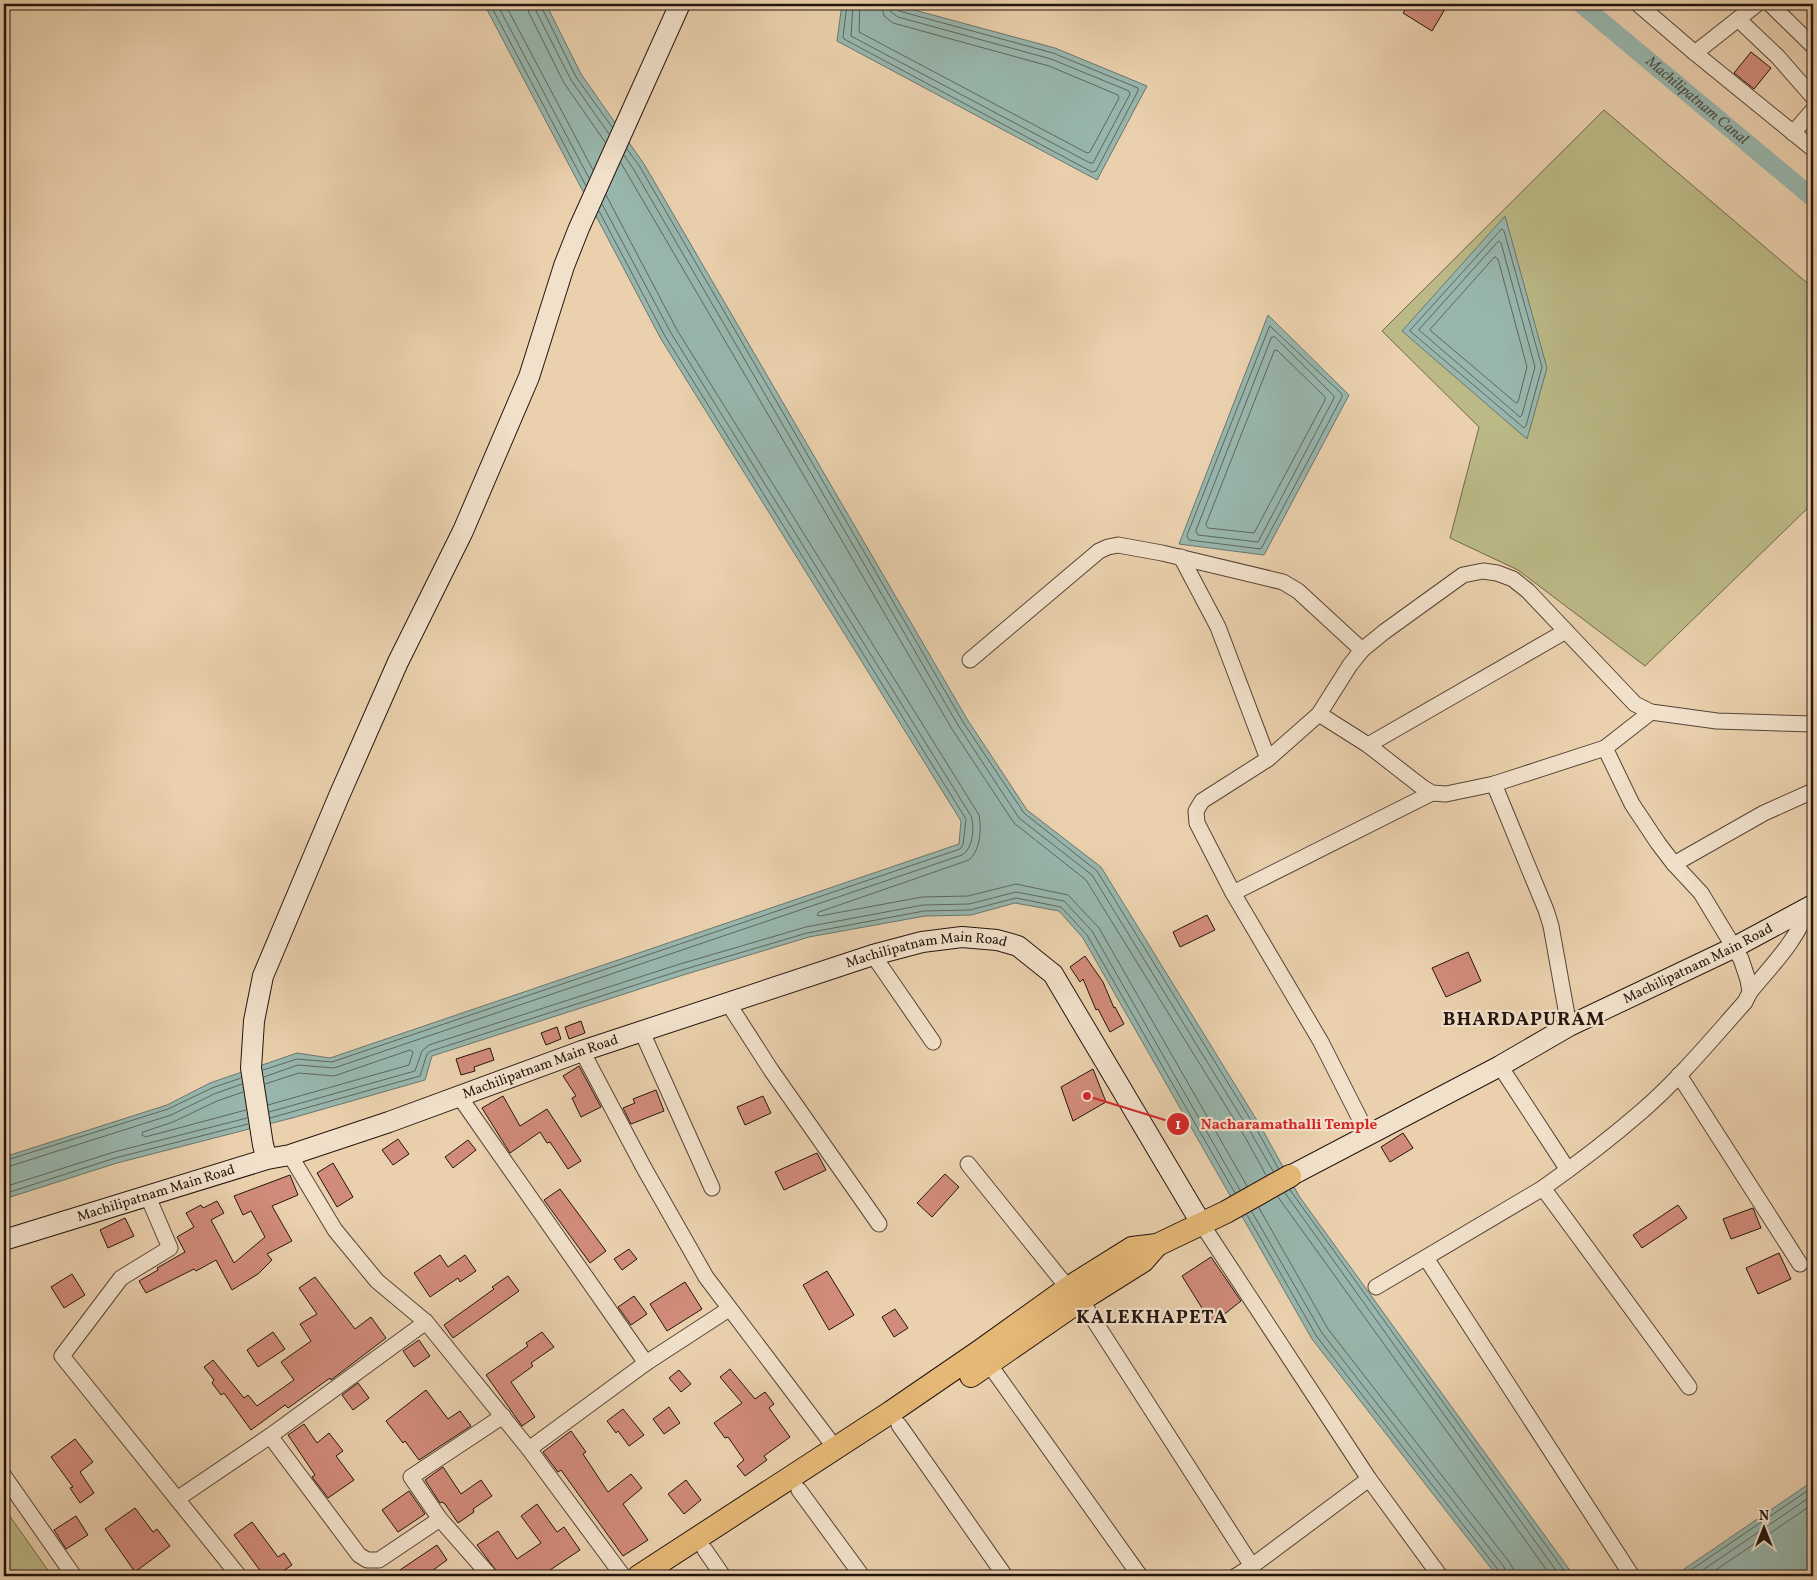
<svg xmlns="http://www.w3.org/2000/svg" width="1817" height="1580" viewBox="0 0 1817 1580" font-family="Vollkorn,serif">
  <style>
    .green { fill: #bbb986; stroke: #70674a }
    .water { fill: #98b6ad; stroke: #6a766d }
    .lines { fill: none; stroke-linecap: round; stroke-linejoin: round }
    .shore { stroke: #5e665e; stroke-width: 1 }
    .canal { stroke: #98b6ad; stroke-width: 18 }
    .building { fill: #d18b7a; stroke: #24150e }
    .street-casing { stroke: #564436; stroke-width: 17 }
    .secondary-casing { stroke: #24150e; stroke-width: 22 }
    .primary-casing { stroke: #24150e; stroke-width: 24 }
    .street { stroke: #f1e0ca; stroke-width: 15 }
    .secondary { stroke: #f1e0ca; stroke-width: 20 }
    .primary { stroke: #e5b876; stroke-width: 22 }
    .labels { text-anchor: middle; dominant-baseline: central; stroke-width: 4.5; stroke-linejoin: round; paint-order: stroke }
    .street-label { font-size: 14px; fill: #24150e; stroke: #f1e0ca }
    .water-label { font-size: 15px; font-style: italic; fill: #4d4d46; stroke: #f1e0ca }
    .district-label { font-size: 19px; font-weight: bold; letter-spacing: 1px; fill: #24150e; stroke: #f1e0ca }
    .leader { fill: none; stroke: #d62828; stroke-width: 2 }
    .callout-dot { fill: #d62828; stroke: #f1e0ca; stroke-width: 2 }
    .mark-label { font-size: 15px; text-anchor: middle; font-weight: bold; fill: #fff }
    .callout-label { font-size: 15px; text-anchor: middle; font-weight: bold; fill: #d62828; stroke: #f1e0ca; stroke-width: 4.5; stroke-linejoin: round; paint-order: stroke }
  </style>
  <rect width="100%" height="100%" fill="#ead0ad"/>
  <filter id="stains"><feTurbulence type="fractalNoise" baseFrequency=".004" numOctaves="4"/><feColorMatrix values="0 0 0 0 .2 0 0 0 0 .09 0 0 0 0 .02 0 0 0 .5 -.17"/></filter>
  <radialGradient id="worn" r=".72"><stop offset=".6" stop-color="#630" stop-opacity="0"/><stop offset="1" stop-color="#630" stop-opacity=".3"/></radialGradient>
  <g class="green">
    <polygon points="1604,110 1813,288 1813,503 1645,666 1518,570 1450,538 1479,427 1382,331"/>
    <polygon points="4,1508 52,1576 4,1576"/>
  </g>
  <g class="water">
    <polygon points="484,4 546,4 581,74 644,164 967,719 1027,810 1101,867 1261,1127 1299,1196 1574,1576 1497,1576 1312,1339 1083,938 1059,911 1015,903 971,915 925,916 809,937 683,975 432,1056 425,1080 292,1118 117,1163 4,1199 4,1157 167,1105 210,1083 297,1053 330,1058 959,844 961,821 661,339"/>
    <polygon points="842,4 892,4 1055,48 1147,86 1097,180 837,41"/>
    <polygon points="1505,216 1547,368 1527,439 1402,331"/>
    <polygon points="1268,315 1349,395 1264,555 1179,544"/>
    <polygon points="1813,1481 1813,1576 1674,1576"/>
  </g>
  <g class="lines">
    <g class="shore">
      <polyline points="490,4 586,186"/>
      <polyline points="497,4 589,178"/>
      <polyline points="505,4 593,170"/>
      <polyline points="528,4 529,13 564,83 605,142"/>
      <polyline points="535,4 536,11 571,80 609,134"/>
      <polyline points="541,4 542,8 576,77 612,127"/>
      <polyline points="847,4 843,37 844,39 1092,172 1096,171 1138,91 1138,88 1053,53 899,11 896,8 895,4"/>
      <polyline points="853,4 851,36 1090,163 1093,163 1130,94 1129,91 1051,59 898,17 891,12 889,4"/>
      <polyline points="860,4 859,32 1087,153 1090,152 1119,98 1118,95 1049,66 893,23 884,16 881,4"/>
      <polyline points="627,149 640,167 963,722 1024,813 1097,871 1257,1130 1278,1168"/>
      <polyline points="624,155 634,170 958,725 1019,818 1092,875 1251,1133 1273,1171"/>
      <polyline points="621,163 952,729 1014,823 1086,880 1245,1137 1266,1175"/>
      <path d="M606,195L677,330L979,815C982,829 980,851 969,860L819,912L817,915L820,916L922,897L968,896L1016,884L1068,895L1099,928L1247,1186"/>
      <polygon points="1502,229 1504,231 1542,367 1526,426 1524,428 1410,331"/>
      <polygon points="1499,241 1501,243 1535,367 1522,415 1520,417 1419,330"/>
      <polygon points="1495,257 1498,259 1527,367 1518,402 1516,403 1430,330"/>
      <polygon points="1270,326 1342,394 1342,397 1261,549 1189,540 1187,536"/>
      <polygon points="1272,337 1275,337 1334,396 1334,398 1258,542 1198,535 1196,531"/>
      <polygon points="1275,350 1278,351 1325,397 1325,400 1254,533 1208,528 1206,525"/>
      <polyline points="263,1070 297,1059 332,1062 960,849 963,845 966,819 665,336 599,211"/>
      <path d="M264,1077L298,1065L334,1068L962,855C973,849 975,827 971,816L671,333L602,204"/>
      <polyline points="265,1084 299,1073 334,1076 410,1050 413,1052 409,1065 268,1105"/>
      <polyline points="243,1092 217,1101 173,1122 143,1132 142,1135 145,1137 246,1110"/>
      <polyline points="269,1112 415,1071 422,1051 429,1045 680,964 806,927 923,905 969,904 1016,892 1064,901 1092,931 1240,1190"/>
      <polyline points="270,1118 420,1076 427,1054 431,1051 682,970 807,933 924,911 970,910 1016,898 1061,907 1087,935 1235,1193"/>
      <polyline points="4,1161 168,1109 212,1088 241,1078"/>
      <polyline points="4,1168 171,1115 214,1094 242,1084"/>
      <polyline points="4,1187 114,1152 247,1118"/>
      <polyline points="1290,1190 1568,1576"/>
      <polyline points="1285,1193 1560,1576"/>
      <polyline points="4,1194 115,1158 248,1124"/>
      <polyline points="1278,1197 1551,1576"/>
      <polyline points="1259,1208 1328,1329 1510,1563 1513,1569 1514,1576"/>
      <polyline points="1252,1212 1322,1333 1504,1567 1507,1576"/>
      <polyline points="1247,1215 1317,1337 1499,1571 1500,1576"/>
      <polyline points="1682,1576 1813,1487"/>
      <polyline points="1694,1576 1813,1495"/>
      <polyline points="1707,1576 1813,1504"/>
    </g>
    <path class="canal" id="s1" d="M1581,4L1813,198"/>
  </g>
  <g class="building">
    <polygon points="1409,4 1448,4 1432,31 1403,13"/>
    <polygon points="1751,52 1771,68 1754,89 1734,73"/>
    <polygon points="1207,915 1215,930 1180,947 1173,932"/>
    <polygon points="1468,952 1481,981 1446,997 1432,968"/>
    <polygon points="1085,956 1103,982 1114,1008 1115,1007 1124,1024 1110,1032 1098,1009 1096,1010 1083,979 1080,982 1070,967"/>
    <polygon points="581,1021 585,1033 569,1039 565,1027"/>
    <polygon points="557,1027 561,1039 546,1045 541,1033"/>
    <polygon points="490,1048 494,1060 474,1067 475,1071 461,1075 456,1059"/>
    <polygon points="579,1066 601,1107 581,1117 572,1098 576,1096 563,1076"/>
    <polygon points="1093,1069 1106,1102 1073,1121 1061,1087"/>
    <polygon points="656,1090 664,1111 631,1124 623,1108 635,1103 633,1099"/>
    <polygon points="503,1096 520,1126 547,1109 581,1161 568,1169 550,1142 547,1143 540,1132 510,1153 482,1108"/>
    <polygon points="763,1096 771,1113 745,1125 737,1107"/>
    <polygon points="1403,1133 1413,1148 1390,1162 1381,1147"/>
    <polygon points="398,1139 409,1154 393,1165 382,1150"/>
    <polygon points="468,1140 476,1150 453,1168 445,1157"/>
    <polygon points="817,1153 826,1170 784,1190 775,1172"/>
    <polygon points="333,1163 353,1197 337,1207 317,1173"/>
    <polygon points="945,1174 959,1187 932,1217 917,1203"/>
    <polygon points="290,1175 298,1195 272,1206 292,1241 267,1254 272,1260 258,1274 232,1290 216,1260 196,1271 194,1269 146,1293 139,1281 158,1270 157,1268 185,1252 177,1237 194,1227 186,1213 201,1205 203,1208 217,1201 224,1213 211,1220 234,1263 265,1237 251,1211 243,1215 234,1196"/>
    <polygon points="560,1189 606,1251 590,1263 544,1200"/>
    <polygon points="1678,1205 1687,1218 1642,1248 1633,1235"/>
    <polygon points="1753,1208 1761,1228 1731,1239 1723,1219"/>
    <polygon points="125,1218 134,1236 108,1248 100,1230"/>
    <polygon points="629,1249 637,1259 622,1270 614,1259"/>
    <polygon points="1779,1253 1791,1279 1758,1294 1746,1268"/>
    <polygon points="440,1255 448,1267 465,1255 476,1271 460,1282 458,1278 430,1297 414,1273"/>
    <polygon points="1211,1257 1241,1301 1212,1324 1182,1276"/>
    <polygon points="827,1271 854,1315 829,1330 803,1285"/>
    <polygon points="72,1274 85,1295 64,1308 51,1287"/>
    <polygon points="508,1276 519,1291 453,1338 444,1325 494,1289 492,1287"/>
    <polygon points="315,1277 355,1329 371,1317 386,1338 331,1380 330,1378 288,1408 285,1405 251,1430 224,1393 221,1395 212,1383 214,1380 204,1367 213,1360 244,1398 248,1395 257,1406 294,1380 281,1362 311,1341 300,1324 317,1314 299,1288"/>
    <polygon points="685,1282 702,1309 667,1331 650,1304"/>
    <polygon points="634,1296 647,1314 631,1325 618,1307"/>
    <polygon points="895,1309 908,1328 894,1337 882,1317"/>
    <polygon points="273,1332 285,1349 258,1367 247,1350"/>
    <polygon points="542,1332 554,1347 531,1363 533,1366 511,1382 535,1417 522,1426 486,1375 528,1346 526,1343"/>
    <polygon points="419,1340 430,1356 414,1367 403,1351"/>
    <polygon points="730,1369 755,1399 765,1392 774,1404 769,1408 790,1437 764,1456 767,1460 745,1476 737,1466 744,1460 728,1437 725,1438 714,1423 742,1403 720,1377"/>
    <polygon points="679,1370 691,1384 681,1392 669,1378"/>
    <polygon points="358,1383 369,1398 353,1410 342,1395"/>
    <polygon points="426,1390 448,1419 460,1411 471,1426 419,1460 405,1441 403,1443 386,1421"/>
    <polygon points="669,1407 680,1423 664,1434 653,1419"/>
    <polygon points="623,1409 644,1435 629,1446 618,1431 616,1433 607,1421"/>
    <polygon points="304,1424 317,1443 329,1433 343,1451 336,1456 354,1480 328,1498 312,1477 315,1475 288,1435"/>
    <polygon points="571,1431 586,1452 583,1454 608,1492 631,1474 642,1488 623,1504 648,1540 623,1556 561,1470 558,1472 543,1452"/>
    <polygon points="75,1439 93,1462 80,1472 94,1493 80,1503 70,1488 73,1487 51,1457"/>
    <polygon points="443,1467 461,1494 481,1480 492,1496 473,1509 474,1512 458,1523 445,1504 442,1502 440,1503 425,1480"/>
    <polygon points="686,1480 701,1500 684,1514 668,1494"/>
    <polygon points="409,1491 425,1514 398,1532 382,1510"/>
    <polygon points="537,1504 557,1532 564,1527 580,1550 541,1576 500,1576 477,1545 498,1531 517,1559 541,1543 521,1516"/>
    <polygon points="135,1508 153,1532 157,1529 170,1546 135,1572 105,1529"/>
    <polygon points="76,1516 88,1535 66,1549 54,1530"/>
    <polygon points="252,1522 278,1557 284,1553 292,1565 276,1576 264,1576 234,1535"/>
    <polygon points="437,1545 447,1560 425,1576 391,1576"/>
  </g>
  <g class="lines">
    <g class="street-casing">
      <g id="street">
        <polyline points="1638,4 1695,53 1813,149"/>
        <polyline points="1770,4 1813,46"/>
        <polyline points="1738,19 1778,57 1813,97"/>
        <polyline points="1695,53 1757,4"/>
        <polyline points="1793,133 1813,110"/>
        <polyline points="1181,557 1218,627 1268,759"/>
        <polyline points="970,660 1099,551 1108,547 1118,545 1162,553 1283,582 1298,591 1362,650"/>
        <polyline points="1651,712 1605,748 1632,804 1658,843 1674,864"/>
        <polyline points="1319,714 1368,745 1422,787 1432,793 1446,794 1494,784"/>
        <polyline points="1368,745 1566,631"/>
        <polyline points="1233,893 1432,793"/>
        <polyline points="873,955 933,1042"/>
        <path d="M1750,992C1771,966 1797,941 1808,908"/>
        <polyline points="728,1003 771,1070 879,1224"/>
        <polyline points="1569,1026 1551,926 1546,910 1494,784 1605,748"/>
        <polyline points="642,1032 712,1188"/>
        <polyline points="582,1051 644,1168 706,1277 836,1449"/>
        <polyline points="1500,1066 1568,1170"/>
        <polyline points="1679,1075 1800,1264"/>
        <polyline points="459,1096 646,1363"/>
        <polyline points="1368,1135 1321,1042 1233,893 1197,823 1196,811 1202,801 1268,759 1319,714 1350,665 1362,650 1384,632 1463,575 1483,571 1497,573 1513,579 1528,591 1635,704 1651,712 1717,721 1813,724"/>
        <polyline points="290,1155 335,1230 377,1281 426,1322 529,1449 623,1576"/>
        <polyline points="968,1164 1068,1288"/>
        <polyline points="1543,1188 1689,1387"/>
        <polyline points="148,1197 170,1248 121,1278 62,1356 239,1576"/>
        <polyline points="1201,1223 1369,1479 1440,1576"/>
        <polyline points="1426,1258 1632,1576"/>
        <path d="M1376,1287L1543,1188C1577,1164 1611,1138 1642,1111C1680,1078 1712,1039 1745,1002L1750,992L1748,980L1741,959L1701,893L1674,864L1764,813L1813,791"/>
        <polyline points="1081,1300 1252,1566 1369,1479"/>
        <polyline points="989,1364 1140,1576"/>
        <polyline points="899,1425 1005,1576"/>
        <polyline points="270,1436 359,1555 367,1560 379,1560 440,1519 490,1576"/>
        <polyline points="529,1449 646,1363 729,1309"/>
        <polyline points="4,1476 74,1576"/>
        <polyline points="799,1490 862,1576"/>
        <polyline points="177,1499 270,1436 426,1322"/>
        <polyline points="440,1519 411,1477 503,1416"/>
        <polyline points="705,1550 723,1576"/>
        <polyline points="1236,1576 1252,1566"/>
      </g>
    </g>
    <g class="secondary-casing">
      <g id="secondary">
        <polyline points="267,1159 263,1145 251,1068 254,1021 263,976 339,796 398,662 463,531 529,377 564,266 579,228 680,4"/>
        <path id="s2" d="M1290,1176L1500,1066L1569,1026L1733,948L1813,905"/>
        <path id="s3" d="M4,1240L267,1159L290,1155L389,1122L582,1051L873,955L922,942L962,937L997,940L1018,946L1053,974L1201,1223"/>
      </g>
    </g>
    <g class="primary-casing">
      <g id="primary">
        <polyline points="971,1376 1081,1300 1143,1261 1157,1245"/>
        <polyline points="639,1576 891,1412 980,1351 1068,1288 1132,1248 1157,1245 1226,1212 1290,1176"/>
      </g>
    </g>
    <use href="#street" class="street"/>
    <use href="#secondary" class="secondary"/>
    <use href="#primary" class="primary"/>
  </g>
  <g class="labels">
    <g class="street-label">
      <text stroke="none"><textPath href="#s3" startOffset="969">Machilipatnam Main Road</textPath></text>
      <text stroke="none"><textPath href="#s2" startOffset="460">Machilipatnam Main Road</textPath></text>
      <text stroke="none"><textPath href="#s3" startOffset="564">Machilipatnam Main Road</textPath></text>
      <text stroke="none"><textPath href="#s3" startOffset="159">Machilipatnam Main Road</textPath></text>
    </g>
    <g class="water-label">
      <text stroke="none"><textPath href="#s1" startOffset="151">Machilipatnam Canal</textPath></text>
    </g>
    <g class="district-label">
      <text x="1524" y="1020">BHARDAPURAM</text>
      <text x="1152" y="1318">KALEKHAPETA</text>
    </g>
  </g>
  <path class="leader" d="M1087 1096L1178 1124"/>
  <g class="callout-dot">
    <circle cx="1087" cy="1096" r="5"/>
    <circle cx="1178" cy="1124" r="12"/>
  </g>
  <g class="mark-label">
    <text x="1178" y="1129">1</text>
  </g>
  <g class="callout-label">
    <text x="1289" y="1129">Nacharamathalli Temple</text>
  </g>
  <rect width="1817" height="1580" fill="none" stroke="#ead0ad" stroke-width="20"/>
  <rect x="5" y="5" width="1807" height="1570" fill="none" stroke="#24150e" stroke-width="2.5"/>
  <rect x="10" y="10" width="1797" height="1560" fill="none" stroke="#24150e"/>
  <g transform="translate(1764 1528)" stroke="#f1e0ca" stroke-width="4" paint-order="stroke">
  <path d="M0-4L9 19L0 12L-9 19Z" fill="#24150e"/>
  <text y="-8" font-size="14" font-weight="bold" text-anchor="middle" fill="#24150e">N</text>
  </g>
  <rect width="100%" height="100%" filter="url(#stains)"/>
  <rect width="100%" height="100%" fill="url(#worn)"/>
</svg>
